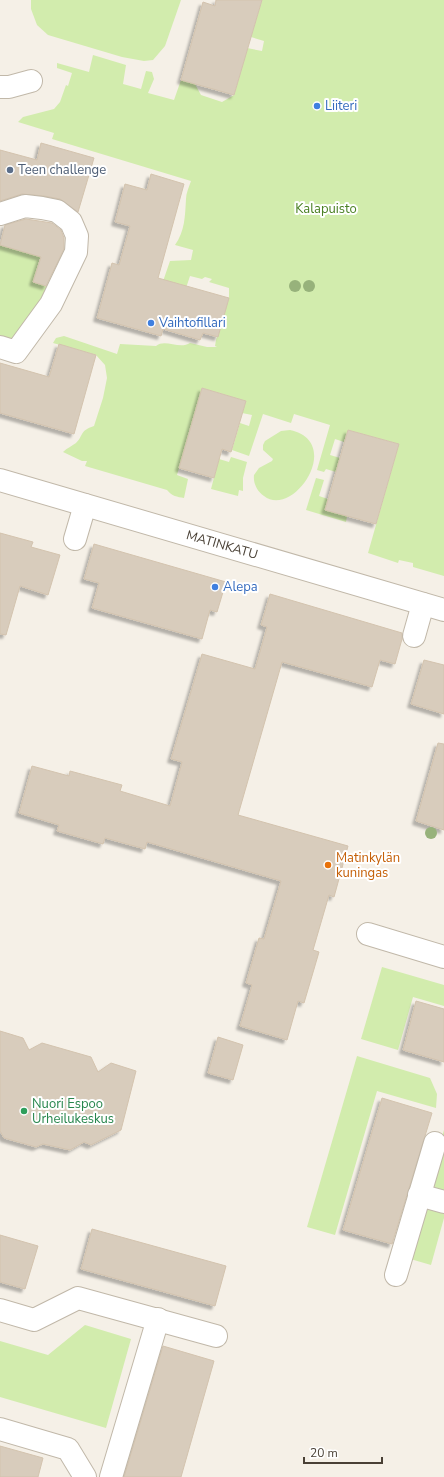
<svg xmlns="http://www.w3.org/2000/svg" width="444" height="1477" viewBox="0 0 444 1477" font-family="'Nunito Sans',sans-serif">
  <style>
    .green { fill: #d2ecad }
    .building { fill: #d8ccbc; stroke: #d3c3ae; filter: url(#shadow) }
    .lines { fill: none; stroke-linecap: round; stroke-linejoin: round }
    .minor-casing { stroke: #c1b8a9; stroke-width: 24 }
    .minor { stroke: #fff; stroke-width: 22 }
    .tree { fill: #97b27b }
    .shop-dot { fill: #3f7fe0; stroke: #fff; stroke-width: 1.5 }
    .service-dot { fill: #5c6f8a; stroke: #fff; stroke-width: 1.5 }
    .food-dot { fill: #e8710a; stroke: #fff; stroke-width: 1.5 }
    .leisure-dot { fill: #2e9e5b; stroke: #fff; stroke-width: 1.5 }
    .labels { text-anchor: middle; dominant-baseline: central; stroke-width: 4; stroke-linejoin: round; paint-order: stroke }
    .shop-label { font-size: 13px; fill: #366cbe; stroke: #fff; text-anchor: start }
    .service-label { font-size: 13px; fill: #4e5e75; stroke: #fff; text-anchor: start }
    .park-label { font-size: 13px; fill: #4a8023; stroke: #fff }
    .street-label { font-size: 13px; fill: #494035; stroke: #fff }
    .food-label { font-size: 13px; fill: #c56008; stroke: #fff; text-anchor: start }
    .leisure-label { font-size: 13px; fill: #27864d; stroke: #fff; text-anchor: start }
  </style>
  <defs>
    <filter id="shadow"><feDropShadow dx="-3.5" dy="3.5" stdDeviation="1" flood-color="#0004"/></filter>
  </defs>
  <rect width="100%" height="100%" fill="#f5f0e7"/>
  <g class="green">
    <polygon points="31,0 181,0 165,46 153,60 144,61 122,57 48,35 37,25 31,9"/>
    <path d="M262,0H444V576L413,567V563L399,560L398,563L368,553L399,444L348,430L344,442L335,439L330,455L340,458L336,472L326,469L324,472L317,470L330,425L294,414L291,423L263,414L249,456L232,450L240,423L249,426L252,415L242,413L246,401L202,388L177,475L188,479L184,498C177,497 172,496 167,490L85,466L87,461H82L63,452C67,448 72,446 76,443C84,435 79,431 94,426L103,398L107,378L105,365L96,355L53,343L56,338L64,336L117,354L120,344L156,346C165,338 179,350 190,343L207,347H217L215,346L216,340L229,298V288L209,282L212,279L205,277L202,279L190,276L186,288L160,290L170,261L191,260L193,250L175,245C185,231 185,216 186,199C186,193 189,187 191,181L52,139L54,133L18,122L23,117L54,109L60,102L66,85L68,86L72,73L57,68V63L89,72L93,55L126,65L123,84L141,89L146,71L152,72L154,79L148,93L174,100L181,80L195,84L201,95L222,102L234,95L247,48L262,51L264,41L251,37Z"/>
    <polygon points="0,245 35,255 41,255 33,282 56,289 11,341 0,338"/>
    <path d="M290,430C345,442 293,519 264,496C257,491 253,483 254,475L259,468L272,461L273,459L263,450V445L265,441L281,431Z"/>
    <polygon points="231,457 247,462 243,478 243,491 239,490 238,496 211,489 219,459 229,462"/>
    <polygon points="316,478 324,480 319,496 328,499 325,510 347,516 346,522 306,510"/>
    <polygon points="382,967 444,985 444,1006 413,997 398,1050 361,1039"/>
    <polygon points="357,1056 430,1078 437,1094 436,1108 377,1091 335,1235 307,1227"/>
    <polygon points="444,1130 444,1218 431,1265 407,1258"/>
    <polygon points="85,1325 131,1339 106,1428 0,1397 0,1341 48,1355"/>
  </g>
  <g class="building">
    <polygon points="216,0 262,0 234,95 181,80 203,2 215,6"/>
    <polygon points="41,143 94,158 78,212 60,199 44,196 22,194 0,201 0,150 37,160"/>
    <polygon points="151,174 184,184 158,278 229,298 218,337 203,333 200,340 163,329 161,336 97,318 112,263 119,265 130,226 115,222 125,184 147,190"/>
    <polygon points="26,219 52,223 61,230 64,238 64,249 46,286 33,282 41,257 0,245 5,225"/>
    <polygon points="59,344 96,355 74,434 0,413 0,363 49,377"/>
    <polygon points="202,388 246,401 231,452 222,449 214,478 179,468"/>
    <polygon points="348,430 399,444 376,524 325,510"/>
    <polygon points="0,533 33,542 31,547 60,555 48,595 20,586 6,635 0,634"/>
    <polygon points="94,544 226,582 217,612 210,610 202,639 92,608 99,583 84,579"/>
    <polygon points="270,594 402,633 402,639 395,664 380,660 372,687 282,662 238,815 348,846 334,897 329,895 313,950 319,952 304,1003 298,1001 287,1040 240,1026 252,985 246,983 259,938 264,939 281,881 147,842 145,849 105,838 103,844 57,831 59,825 19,813 32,766 69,776 70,771 122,785 120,791 170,806 182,762 171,759 202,654 255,669 267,627 261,625"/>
    <polygon points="424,660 444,665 444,714 411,704"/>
    <polygon points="438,743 444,744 444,830 416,821"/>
    <polygon points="416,1001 444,1009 444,1062 403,1050"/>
    <polygon points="0,1031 23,1038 29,1050 42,1043 91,1057 98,1072 111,1063 136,1071 121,1130 91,1145 84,1142 70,1150 43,1144 36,1147 4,1138 0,1131"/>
    <polygon points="218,1037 243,1045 233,1080 208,1073"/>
    <polygon points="382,1098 432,1113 392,1244 343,1230"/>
    <polygon points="92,1229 226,1266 215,1306 81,1269"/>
    <polygon points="0,1235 38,1246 25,1289 0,1282"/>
    <polygon points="163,1346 214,1361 181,1477 124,1477"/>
    <polygon points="0,1446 43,1458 38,1477 0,1477"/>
  </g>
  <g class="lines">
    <g class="minor-casing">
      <g id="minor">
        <polyline points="0,87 9,87 31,81"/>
        <polyline points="0,214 25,206 42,208 57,211 71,222 77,236 76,252 51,304 16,352 0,347"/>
        <polyline points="0,480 444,610"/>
        <polyline points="75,539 85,505"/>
        <polyline points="414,636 423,604"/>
        <polyline points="368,934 444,957"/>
        <polyline points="419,1195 444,1202"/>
        <polyline points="396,1275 435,1143"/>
        <polyline points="0,1310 34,1320 78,1298 216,1336"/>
        <polyline points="0,1429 68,1449 85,1477"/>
        <polyline points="111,1477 158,1319"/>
      </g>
    </g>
    <use href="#minor" class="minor"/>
  </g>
  <g class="tree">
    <circle cx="295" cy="286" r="6"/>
    <circle cx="309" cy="286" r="6"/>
    <circle cx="431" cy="833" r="6"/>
  </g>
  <g class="shop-dot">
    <circle cx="317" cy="106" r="4"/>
    <circle cx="151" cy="323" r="4"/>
    <circle cx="215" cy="587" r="4"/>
  </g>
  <circle class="service-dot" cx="10" cy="170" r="4"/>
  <circle class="food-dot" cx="328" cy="865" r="4"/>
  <circle class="leisure-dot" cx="24" cy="1111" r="4"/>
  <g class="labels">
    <g class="shop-label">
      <text x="325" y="106">Liiteri</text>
      <text x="159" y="323">Vaihtofillari</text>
      <text x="223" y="587">Alepa</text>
    </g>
    <g class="service-label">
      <text x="18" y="170">Teen challenge</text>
    </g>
    <g class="park-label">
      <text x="326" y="209">Kalapuisto</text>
    </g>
    <g class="street-label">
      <text transform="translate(222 545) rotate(16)">MATINKATU</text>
    </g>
    <g class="food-label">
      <text x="336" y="858">Matinkylän<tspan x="336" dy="15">kuningas</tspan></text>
    </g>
    <g class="leisure-label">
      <text x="32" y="1104">Nuori Espoo<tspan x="32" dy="15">Urheilukeskus</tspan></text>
    </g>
  </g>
  <path d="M304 1457v6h78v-6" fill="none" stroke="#494035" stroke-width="2"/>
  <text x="310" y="1457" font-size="12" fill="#494035" stroke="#ffffff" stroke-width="3" paint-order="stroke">20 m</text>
</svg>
